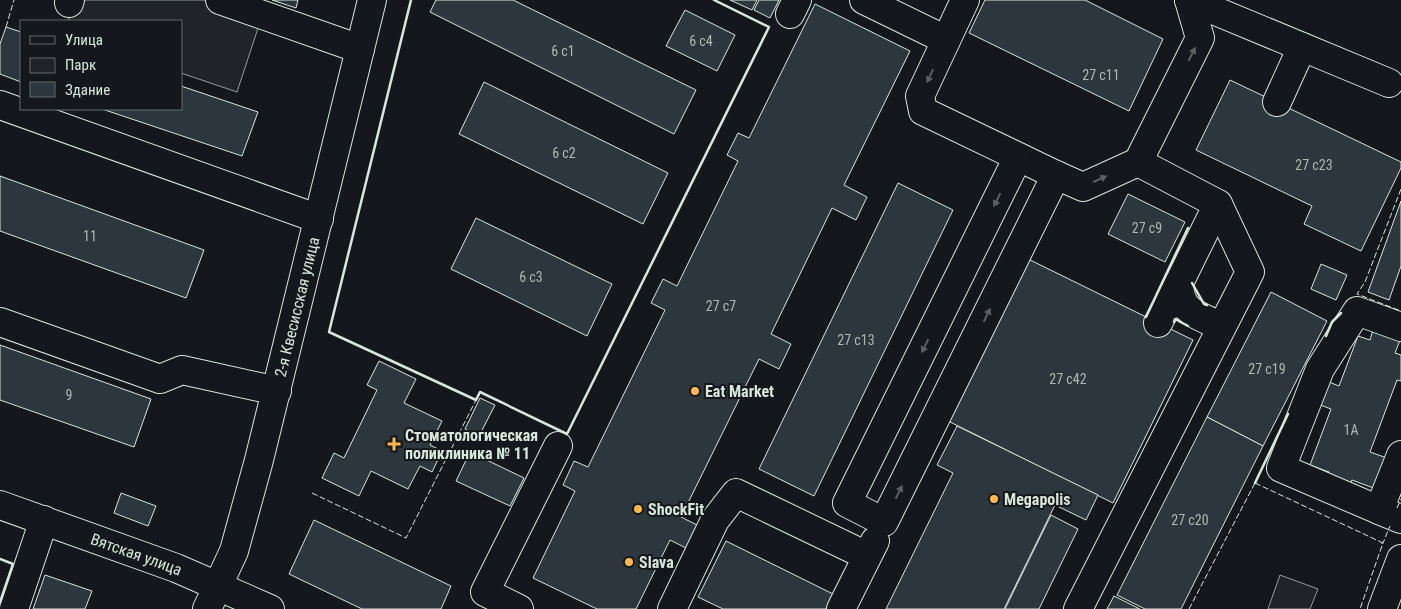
<svg xmlns="http://www.w3.org/2000/svg" width="1401" height="609" viewBox="0 0 1401 609" font-family="'Roboto Condensed',sans-serif">
  <style>
    .green { fill: #202428; stroke: #939e99 }
    .building { fill: #2c363c; stroke: #d8e6dc }
    .lines { fill: none; stroke-linecap: round; stroke-linejoin: round }
    .minor-casing { stroke: #d8e6dc; stroke-width: 30 }
    .minor { stroke: #14181c; stroke-width: 28 }
    .fence { stroke: #d8e6dc; stroke-width: 1; stroke-dasharray: 6 2.5; stroke-linecap: butt }
    .wall { stroke: #d8e6dc; stroke-width: 2.5 }
    .oneway { fill: #59605f }
    .poi-dot { fill: #ffb74d; stroke: #14181c; stroke-width: 2 }
    .labels { text-anchor: middle; dominant-baseline: central; stroke-width: 4; stroke-linejoin: round; paint-order: stroke }
    .number-label { font-size: 14px; fill: #adbab4 }
    .street-label { font-size: 16px; fill: #d8e6dc; stroke: #14181c }
    .poi-label { font-size: 16px; font-weight: bold; fill: #d8e6dc; stroke: #14181c; text-anchor: start }
  </style>
  <rect width="100%" height="100%" fill="#14181c"/>
  <g class="green">
    <polygon points="75,0 204,0 261,19 237,92 181,73 181,21 68,21"/>
    <polygon points="1280,575 1318,589 1310,609 1268,609"/>
  </g>
  <g class="building">
    <polygon points="272,0 298,0 296,8"/>
    <polygon points="436,0 513,0 696,90 674,134 430,12"/>
    <polygon points="730,0 757,0 752,10"/>
    <polygon points="759,0 779,0 770,18 754,10"/>
    <polygon points="985,0 1085,0 1163,39 1129,111 969,33"/>
    <polygon points="815,4 910,51 844,185 867,197 856,220 832,208 771,334 791,344 779,369 759,359 681,517 699,526 688,549 670,540 636,609 597,609 533,578 575,491 563,485 574,461 588,467 665,310 651,303 663,279 677,286 738,161 727,155 738,133 749,138"/>
    <polygon points="685,10 735,35 717,71 666,46"/>
    <polygon points="6,27 21,32 21,82 0,74 0,44"/>
    <polygon points="1230,80 1401,162 1401,168 1361,251 1304,224 1312,206 1196,150"/>
    <polygon points="484,82 668,173 643,224 459,134"/>
    <polygon points="181,86 258,112 242,156 102,109 181,109"/>
    <polygon points="0,176 204,250 186,298 0,231"/>
    <polygon points="898,183 953,210 814,496 759,469"/>
    <polygon points="1128,194 1185,222 1165,262 1108,234"/>
    <polygon points="1401,201 1401,266 1389,300 1368,292"/>
    <polygon points="476,218 612,284 587,336 451,269"/>
    <polygon points="1022,256 1193,340 1113,503 942,418"/>
    <polygon points="1321,264 1347,275 1336,300 1311,289"/>
    <polygon points="1271,292 1327,321 1263,446 1207,417"/>
    <polygon points="1373,330 1400,340 1395,353 1401,355 1401,381 1397,380 1370,452 1387,458 1376,489 1352,480 1349,487 1327,479 1329,472 1310,465 1331,409 1315,403 1324,380 1339,386 1358,336 1370,340"/>
    <polygon points="0,345 151,399 134,447 0,400"/>
    <polygon points="379,361 416,379 404,403 442,421 430,445 442,451 432,472 420,466 408,489 371,471 359,496 322,478 334,453 344,458 377,390 367,385"/>
    <polygon points="480,398 495,405 479,436 465,429"/>
    <polygon points="1207,417 1263,446 1181,609 1145,609 1117,595"/>
    <polygon points="957,426 1098,495 1086,520 1055,505 1004,609 886,609 953,473 937,465"/>
    <polygon points="470,452 524,478 510,506 456,481"/>
    <polygon points="121,493 156,506 148,526 114,513"/>
    <polygon points="1051,515 1078,529 1039,609 1005,609"/>
    <polygon points="314,520 451,586 441,609 362,609 289,574"/>
    <polygon points="726,541 833,594 826,609 723,609 698,597"/>
    <polygon points="45,575 92,591 85,609 33,609"/>
    <polygon points="1114,596 1140,609 1107,609"/>
  </g>
  <g class="lines">
    <g class="minor-casing">
      <g id="minor">
        <polyline points="220,0 360,49"/>
        <polyline points="864,0 946,40"/>
        <polyline points="965,0 920,96 923,111 1056,175 1083,187 1138,162 1200,38 1189,0"/>
        <polyline points="1189,0 1389,83"/>
        <polyline points="69,3 70,0"/>
        <polyline points="790,14 797,0"/>
        <polyline points="1277,102 1302,47"/>
        <polyline points="0,105 319,219"/>
        <polyline points="1018,157 847,503 884,522 1056,175"/>
        <polyline points="0,322 160,379 182,370 277,391"/>
        <polyline points="1158,323 1179,283"/>
        <path d="M1218,325C1195,314 1180,311 1179,283L1218,204"/>
        <polyline points="1401,455 1379,510 1401,519"/>
        <path id="s1" d="M0,505L176,568L270,609"/>
        <polyline points="1379,510 1281,468 1320,369 1357,311 1401,327"/>
        <polyline points="14,609 44,520"/>
        <path id="s2" d="M207,609L234,551L259,460L372,0"/>
        <polyline points="519,609 485,592 558,446"/>
        <polyline points="672,609 715,520 736,493 867,556"/>
        <polyline points="841,609 875,541"/>
        <polyline points="1078,609 1250,272 1218,204 1138,162"/>
        <polyline points="1382,609 1401,559"/>
      </g>
    </g>
    <use href="#minor" class="minor"/>
    <g class="fence">
      <polyline points="6,27 14,0"/>
      <polyline points="1401,189 1365,282 1357,294 1401,311"/>
      <polyline points="1255,483 1383,543 1360,609"/>
      <polyline points="312,493 406,538 476,400"/>
      <polyline points="1397,508 1401,499"/>
      <polyline points="1381,543 1383,543 1390,526"/>
      <polyline points="1189,609 1255,483"/>
    </g>
    <g class="wall">
      <polyline points="411,0 329,332 476,400 480,392 567,434 769,27 714,0"/>
      <polyline points="1192,283 1204,304 1207,305"/>
      <polyline points="1146,317 1188,228"/>
      <polyline points="1174,322 1175,319 1188,326"/>
      <polyline points="1326,336 1332,322 1341,313"/>
      <polyline points="1255,483 1288,414"/>
      <polyline points="0,559 13,564 0,602"/>
    </g>
  </g>
  <defs><path id="oneway-solid" d="M-6-.8H1V-3.2L6.5 0L1 3.2V.8H-6Z" transform="scale(1.25)"/></defs>
  <g class="oneway">
    <use href="#oneway-solid" transform="translate(1192 54) rotate(-63)"/>
    <use href="#oneway-solid" transform="translate(930 76) rotate(115)"/>
    <use href="#oneway-solid" transform="translate(1100 179) rotate(-24)"/>
    <use href="#oneway-solid" transform="translate(997 200) rotate(116)"/>
    <use href="#oneway-solid" transform="translate(987 315) rotate(-64)"/>
    <use href="#oneway-solid" transform="translate(925 346) rotate(116)"/>
    <use href="#oneway-solid" transform="translate(899 492) rotate(-64)"/>
  </g>
  <g class="poi-dot">
    <circle cx="695" cy="391" r="5"/>
    <path d="M391.5 436.5h5v5h5v5h-5v5h-5v-5h-5v-5h5z"/>
    <circle cx="994" cy="499" r="5"/>
    <circle cx="638" cy="509" r="5"/>
    <circle cx="629" cy="562" r="5"/>
  </g>
  <g class="labels">
    <g class="number-label">
      <text x="701" y="41">6 с4</text>
      <text x="563" y="51">6 с1</text>
      <text x="1101" y="75">27 с11</text>
      <text x="564" y="153">6 с2</text>
      <text x="1314" y="165">27 с23</text>
      <text x="1147" y="228">27 с9</text>
      <text x="90" y="236">11</text>
      <text x="531" y="277">6 с3</text>
      <text x="721" y="306">27 с7</text>
      <text x="856" y="340">27 с13</text>
      <text x="1267" y="369">27 с19</text>
      <text x="1068" y="379">27 с42</text>
      <text x="69" y="395">9</text>
      <text x="1351" y="430">1А</text>
      <text x="1190" y="520">27 с20</text>
    </g>
    <g class="street-label">
      <text stroke="none"><textPath href="#s2" startOffset="316">2-я Квесисская улица</textPath></text>
      <text stroke="none"><textPath href="#s1" startOffset="145">Вятская улица</textPath></text>
    </g>
    <g class="poi-label">
      <text x="705" y="391">Eat Market</text>
      <text x="405" y="435">Стоматологическая<tspan x="405" dy="18">поликлиника № 11</tspan></text>
      <text x="1004" y="499">Megapolis</text>
      <text x="648" y="509">ShockFit</text>
      <text x="639" y="562">Slava</text>
    </g>
  </g>
  <rect x="20" y="20" width="162" height="90" fill="#14181c" stroke="#626a69"/>
  <rect x="30" y="36" width="25" height="8" fill="#14181c" stroke="#626a69"/>
  <text x="65" y="45" font-size="15" fill="#d8e6dc">Улица</text>
  <rect x="30" y="58" width="25" height="15" fill="#202428" stroke="#626a69"/>
  <text x="65" y="70" font-size="15" fill="#d8e6dc">Парк</text>
  <rect x="30" y="82" width="25" height="15" fill="#2c363c" stroke="#626a69"/>
  <text x="65" y="95" font-size="15" fill="#d8e6dc">Здание</text>
</svg>
